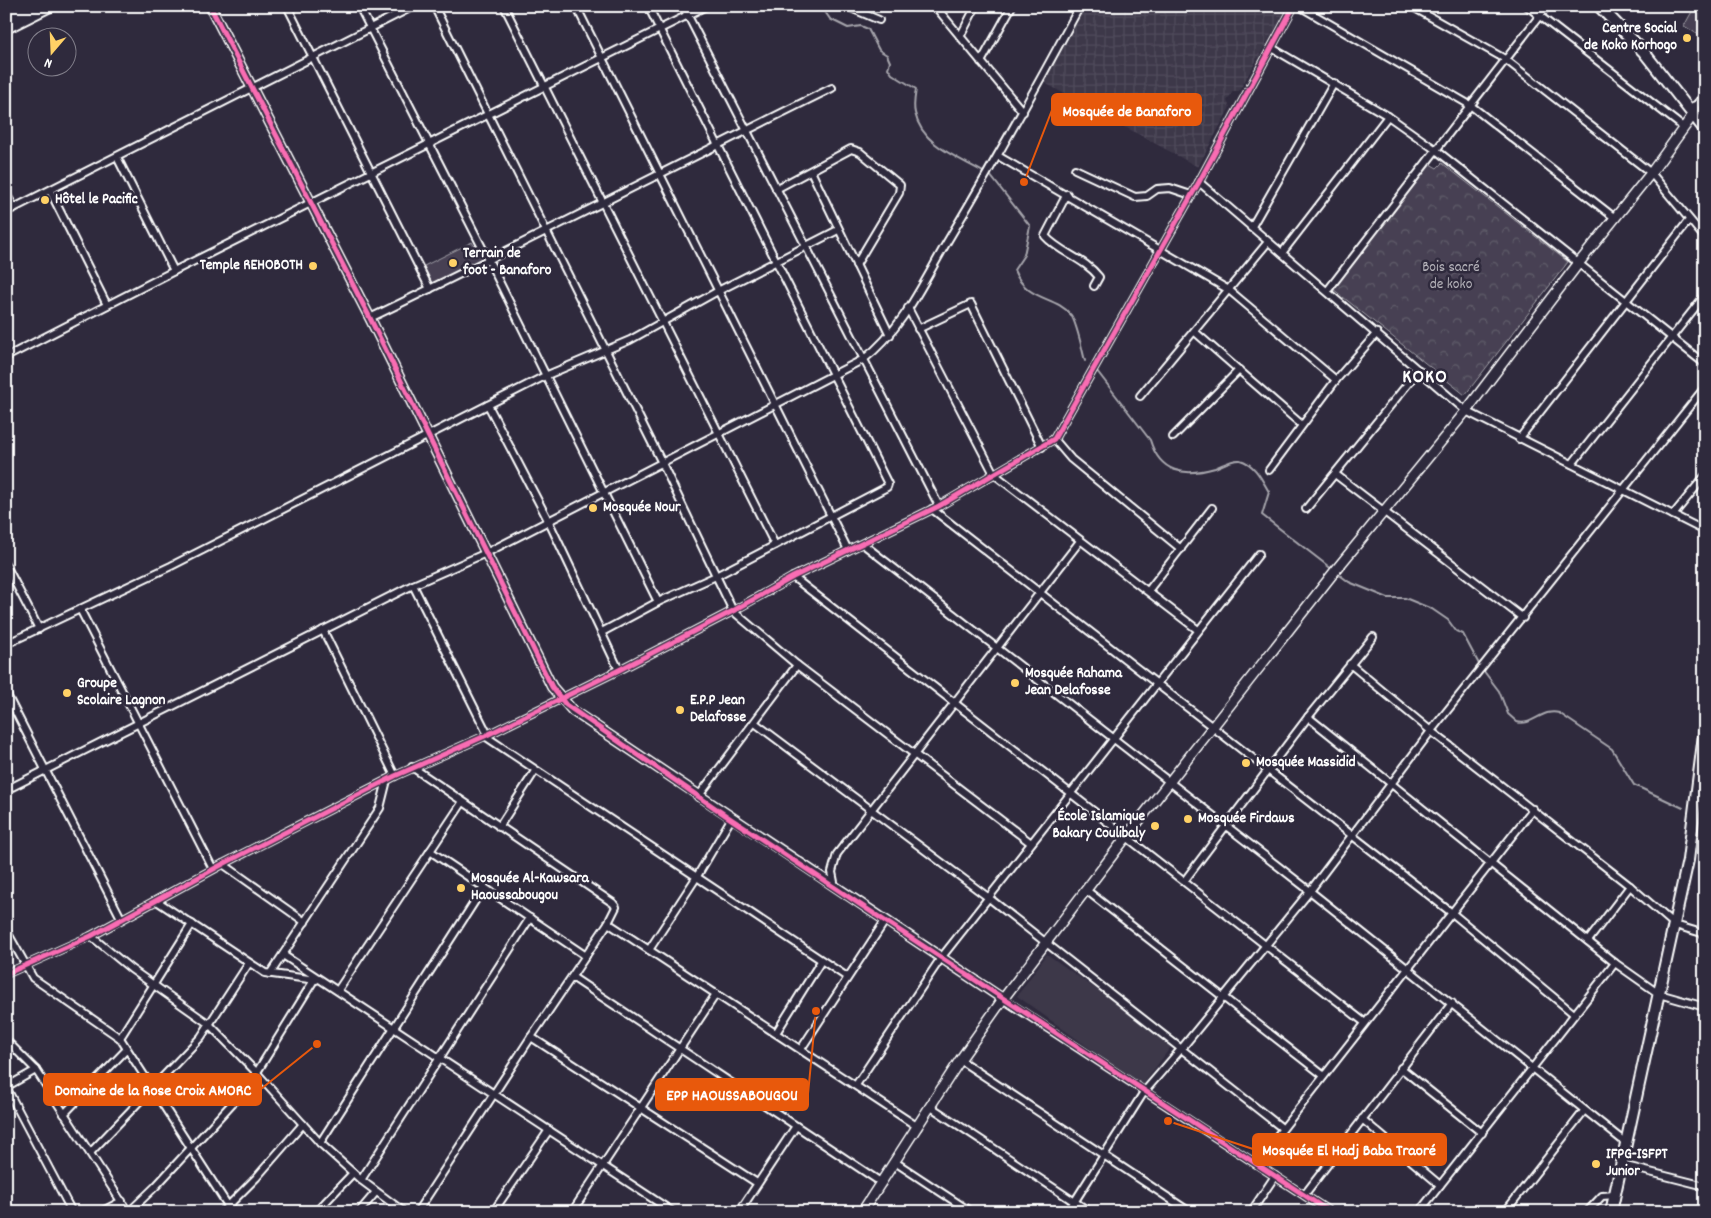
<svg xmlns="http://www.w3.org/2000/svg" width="1711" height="1218" viewBox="0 0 1711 1218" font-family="Dekko,sans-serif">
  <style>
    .built { fill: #3c3749 }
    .industrial { fill: url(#industrial-grid) }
    .park { fill: url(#park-crowns); stroke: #a2a0a8 }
    .garden { fill: #464152; stroke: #a2a0a8 }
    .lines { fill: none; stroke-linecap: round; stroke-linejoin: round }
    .stream { stroke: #a7a6ad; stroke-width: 2 }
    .street-casing { stroke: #fff; stroke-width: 10 }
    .secondary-casing { stroke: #fff; stroke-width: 12 }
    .primary-casing { stroke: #fff; stroke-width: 14 }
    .street { stroke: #2f2a3d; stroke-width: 6 }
    .secondary { stroke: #2f2a3d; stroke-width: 9 }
    .primary { stroke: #2f2a3d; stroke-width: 10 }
    .cycleway-casing { stroke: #2f2a3d; stroke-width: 8 }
    .cycleway { stroke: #f96db3; stroke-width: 5 }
    .poi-dot { fill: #ffd166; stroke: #2f2a3d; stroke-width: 2 }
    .labels { text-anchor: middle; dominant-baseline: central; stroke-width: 5; stroke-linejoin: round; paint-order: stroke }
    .poi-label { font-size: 15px; font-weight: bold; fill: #fff; stroke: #2f2a3d; text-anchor: start }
    .park-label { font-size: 15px; fill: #b5b3ba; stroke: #2f2a3d }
    .district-label { font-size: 20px; font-weight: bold; letter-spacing: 1px; fill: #fff; stroke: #2f2a3d }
    .leader { fill: none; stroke: #e8590c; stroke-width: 2 }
    .callout-dot { fill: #e8590c; stroke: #2f2a3d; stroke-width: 2 }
    .callout { fill: #e8590c; stroke: #e8590c; stroke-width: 2 }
    .callout-label { font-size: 16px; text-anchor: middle; font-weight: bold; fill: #fff }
  </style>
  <defs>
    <pattern id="industrial-grid" width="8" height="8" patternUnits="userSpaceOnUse" patternTransform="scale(1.25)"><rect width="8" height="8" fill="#3c3749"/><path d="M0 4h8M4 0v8" fill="none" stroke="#504b5b"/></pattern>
    <pattern id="park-crowns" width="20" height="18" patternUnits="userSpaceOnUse" patternTransform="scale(1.25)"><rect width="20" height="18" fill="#464152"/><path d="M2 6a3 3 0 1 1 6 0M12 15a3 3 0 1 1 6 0" fill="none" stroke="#625e6c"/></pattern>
  </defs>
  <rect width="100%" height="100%" fill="#2f2a3d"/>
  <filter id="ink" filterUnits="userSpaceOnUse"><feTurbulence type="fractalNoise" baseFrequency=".02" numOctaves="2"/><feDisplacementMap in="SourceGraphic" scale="10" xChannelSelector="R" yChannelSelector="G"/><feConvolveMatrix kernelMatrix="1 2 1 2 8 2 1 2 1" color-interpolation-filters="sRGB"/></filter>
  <g filter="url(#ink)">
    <polygon class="built" points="1047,954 1173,1044 1142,1086 1017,996"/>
    <polygon class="industrial" points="1086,6 1285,6 1287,8 1239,91 1233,91 1227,101 1230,107 1198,167 1043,82"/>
    <polygon class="park" points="1442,163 1568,262 1465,395 1333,289 1430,164 1437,168"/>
    <g class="garden">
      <polygon points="1695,6 1705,6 1704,38 1684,26"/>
      <polygon points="472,242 482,260 432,284 424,266"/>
    </g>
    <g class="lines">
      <g class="stream">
        <path d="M821,6L830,19L848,28L861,26L868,29L879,50L887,55L890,62L888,68L892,74L916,89C915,96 913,106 915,113C922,146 960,158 985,173"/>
        <path d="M990,175L1030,226L1024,255L1014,270C1027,302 1055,295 1071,315C1077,324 1082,349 1085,361"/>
        <path d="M1097,371L1150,440C1160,473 1184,477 1215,468C1223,465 1232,459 1240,460C1255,464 1262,480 1269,492L1262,515L1333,570"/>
        <polyline points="1337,573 1349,582 1388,598 1405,598 1432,609 1448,620 1456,631 1463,634 1480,666"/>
        <path d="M1483,670L1499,691L1508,714L1517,722C1532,727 1542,708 1559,713L1612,749L1634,785L1683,808"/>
        <polyline points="1703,812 1705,812"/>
      </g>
      <g class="street-casing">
        <g id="street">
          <polyline points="287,6 430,289"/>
          <polyline points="359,6 489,261 658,602"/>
          <polyline points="434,6 662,463 733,611 797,665 1031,843"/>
          <polyline points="504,6 775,545"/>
          <polyline points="576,6 848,550"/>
          <polyline points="683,6 939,506"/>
          <polyline points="846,6 879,20"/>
          <polyline points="935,6 1023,112"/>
          <polyline points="1299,6 1470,105 1615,218"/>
          <polyline points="1411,6 1505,59 1651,173 1705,238"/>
          <polyline points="1527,6 1683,127"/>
          <polyline points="960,37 976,6"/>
          <polyline points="1272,48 1388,116 1436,150 1705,364"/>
          <polyline points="981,62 1012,6"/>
          <polyline points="1694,107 1705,95"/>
          <polyline points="998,156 1229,290 1336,380"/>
          <polyline points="117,157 174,271"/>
          <polyline points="1075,169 1135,197 1147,196 1157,189 1170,188 1191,195"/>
          <polyline points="811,171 890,335"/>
          <polyline points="1199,182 1466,411 1705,531"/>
          <polyline points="776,189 851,149 860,152 900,185 899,193 856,265"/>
          <polyline points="50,191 107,305"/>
          <polyline points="6,193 14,208"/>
          <path d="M1067,194L1045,236C1060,253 1084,258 1099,277L1094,286"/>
          <polyline points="6,212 414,6"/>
          <polyline points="1251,228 1334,83"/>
          <polyline points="1282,253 1388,116"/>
          <polyline points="1328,290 1547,6"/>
          <polyline points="908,308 994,474 1198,630"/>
          <path d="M370,318C525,243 678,164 832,88"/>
          <polyline points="918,329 971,304 1042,447"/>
          <polyline points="1195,332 1302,425"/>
          <polyline points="6,357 174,271 706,6"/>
          <polyline points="1140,396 1268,242"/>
          <polyline points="488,405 548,520 619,670"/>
          <polyline points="1173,437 1239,370"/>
          <polyline points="1054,439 1071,459 1181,549"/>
          <polyline points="1519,439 1689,220"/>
          <polyline points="1572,464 1705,295"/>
          <polyline points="1269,470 1336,380 1377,333"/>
          <polyline points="1335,474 1523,618"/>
          <polyline points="932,509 1452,913 1574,1014"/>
          <polyline points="1306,509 1419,370"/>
          <polyline points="1673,515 1705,476"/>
          <polyline points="863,544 1310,891 1626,1143"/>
          <polyline points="6,565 39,629"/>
          <polyline points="793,577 1364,1022"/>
          <polyline points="413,585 488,735"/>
          <polyline points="1148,591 1212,508"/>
          <polyline points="80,609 213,869"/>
          <polyline points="323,630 395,776"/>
          <polyline points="602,632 658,602 716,576 887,487 888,484 648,6"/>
          <polyline points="6,644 171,566 545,376 630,340 718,291 838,230"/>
          <polyline points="1350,664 1431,731 1630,886 1675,925 1705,934"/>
          <polyline points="6,693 121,918"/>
          <polyline points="1308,717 1615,963 1659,994 1705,1007"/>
          <polyline points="755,723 989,898 1282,1128"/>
          <polyline points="485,736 847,977"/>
          <polyline points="412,767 613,903 616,907 608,923 918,1127"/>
          <path d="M6,790L413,585L486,553L864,359C902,330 923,283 947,242C993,165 1037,86 1080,6"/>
          <polyline points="698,797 797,665"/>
          <polyline points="499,827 535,771"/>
          <polyline points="430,851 586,956"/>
          <polyline points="223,864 305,922"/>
          <polyline points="1185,880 1308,717 1373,637"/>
          <polyline points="835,887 832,872 837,854 1080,541"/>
          <polyline points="1086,890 1323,1075"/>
          <polyline points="157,901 265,973 316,980"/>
          <polyline points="6,930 33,978 120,1038 232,1212"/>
          <polyline points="91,936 131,969 209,1024 257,1073 320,1143 361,1180 404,1212"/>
          <polyline points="1588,941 1630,886"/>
          <polyline points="649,950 696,878 731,819"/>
          <polyline points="283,955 673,1212"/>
          <polyline points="6,974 91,936 223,864 395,776 485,736 619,670 733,611 793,577 939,506 1054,439 1199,182 1294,6"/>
          <polyline points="270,974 380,808 387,780"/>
          <polyline points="572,977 882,1183"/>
          <polyline points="338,990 462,803"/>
          <polyline points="1003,999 1330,1212"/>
          <polyline points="776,1033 821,961"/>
          <polyline points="531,1037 608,923"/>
          <polyline points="120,1038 192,924"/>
          <polyline points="6,1040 36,1070 128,1212"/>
          <polyline points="801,1049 885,921"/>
          <polyline points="960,1060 1190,1212"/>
          <polyline points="1401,1068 1482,1133"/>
          <polyline points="36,1070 6,1087 72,1212"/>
          <polyline points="856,1085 941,958 1259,554"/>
          <polyline points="931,1107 1090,1212"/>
          <polyline points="64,1114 126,1050"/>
          <polyline points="1362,1119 1440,1185"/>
          <polyline points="320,1143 484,887"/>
          <polyline points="90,1153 201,1037 249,963"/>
          <polyline points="895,1162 971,1212"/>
          <polyline points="1256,1163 1533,809"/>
          <polyline points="1622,1165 1705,1186"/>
          <polyline points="361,1180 530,918"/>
          <polyline points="1305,1194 1452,1003"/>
          <polyline points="101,1212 122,1201"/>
          <polyline points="129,1212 156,1186 249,1085 314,980"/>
          <polyline points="222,1212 256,1178 303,1124"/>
          <polyline points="316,1212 353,1173"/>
          <polyline points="359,1212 376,1192"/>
          <polyline points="417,1212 531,1037 757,1183"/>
          <polyline points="493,1212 549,1130"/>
          <polyline points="572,1212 716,994"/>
          <polyline points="739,1212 796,1126"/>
          <polyline points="1068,1212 1144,1092 1182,1048 1310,891 1431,731 1705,387"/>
          <polyline points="1251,1212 1275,1176"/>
          <polyline points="1419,1212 1615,963"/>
          <polyline points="1505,1212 1584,1111"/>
          <polyline points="1587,1212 1602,1196 1615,1195"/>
        </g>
      </g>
      <g class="secondary-casing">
        <g id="secondary">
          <polyline points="210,6 370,318 552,687 573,711 1003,999"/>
          <polyline points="862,1212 960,1060 1003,999 1127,836 1335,571 1466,411 1578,264 1651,173 1693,115 1694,107"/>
        </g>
      </g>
      <g class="primary-casing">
        <g id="primary">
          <polyline points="1599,6 1643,51 1705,130"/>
          <polyline points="6,18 29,6"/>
          <polyline points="6,28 50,6"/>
          <polyline points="1611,1212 1688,860 1705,727"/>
        </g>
      </g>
      <use href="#street" class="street"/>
      <use href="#secondary" class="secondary"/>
      <use href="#primary" class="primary"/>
      <g class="cycleway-casing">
        <g id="cycleway">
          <polyline points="210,6 370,318 552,687 566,705 731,819 885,921 1330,1212"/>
          <polyline points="6,974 91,936 223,864 395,776 485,736 619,670 733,611 793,577 939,506 1054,439 1199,182 1294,6"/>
        </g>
      </g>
      <use href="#cycleway" class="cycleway"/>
    </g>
  </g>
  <g class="poi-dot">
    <circle cx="1687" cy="38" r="5"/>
    <circle cx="45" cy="200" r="5"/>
    <circle cx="453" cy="263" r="5"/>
    <circle cx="313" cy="266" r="5"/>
    <circle cx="593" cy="508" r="5"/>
    <circle cx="1015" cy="683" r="5"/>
    <circle cx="67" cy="693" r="5"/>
    <circle cx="680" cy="710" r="5"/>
    <circle cx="1246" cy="763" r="5"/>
    <circle cx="1188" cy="819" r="5"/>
    <circle cx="1155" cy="826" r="5"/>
    <circle cx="461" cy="888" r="5"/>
    <circle cx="1596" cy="1164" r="5"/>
  </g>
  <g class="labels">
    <g class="poi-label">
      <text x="1677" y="29" text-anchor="end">Centre Social<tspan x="1677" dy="17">de Koko Korhogo</tspan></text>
      <text x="55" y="200">Hôtel le Pacific</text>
      <text x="463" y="254">Terrain de<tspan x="463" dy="17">foot - Banaforo</tspan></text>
      <text x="303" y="266" text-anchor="end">Temple REHOBOTH</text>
      <text x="603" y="508">Mosquée Nour</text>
      <text x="1025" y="674">Mosquée Rahama<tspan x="1025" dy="17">Jean Delafosse</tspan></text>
      <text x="77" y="684">Groupe<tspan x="77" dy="17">Scolaire Lagnon</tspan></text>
      <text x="690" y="701">E.P.P Jean<tspan x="690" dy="17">Delafosse</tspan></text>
      <text x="1256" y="763">Mosquée Massidid</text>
      <text x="1145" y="817" text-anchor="end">École Islamique<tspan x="1145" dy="17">Bakary Coulibaly</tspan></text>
      <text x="1198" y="819">Mosquée Firdaws</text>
      <text x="471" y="879">Mosquée Al-Kawsara<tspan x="471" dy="17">Haoussabougou</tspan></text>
      <text x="1606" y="1155">IFPG-ISFPT<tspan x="1606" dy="17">Junior</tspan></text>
    </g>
    <g class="park-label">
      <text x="1451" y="268">Bois sacré<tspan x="1451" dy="17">de koko</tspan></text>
    </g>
    <g class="district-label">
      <text x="1425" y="378">KOKO</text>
    </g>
  </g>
  <path class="leader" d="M1024 182L1052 110M317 1044L261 1089M816 1011L808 1094M1168 1121L1253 1149"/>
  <g class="callout-dot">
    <circle cx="1024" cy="182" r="5"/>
    <circle cx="317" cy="1044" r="5"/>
    <circle cx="816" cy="1011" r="5"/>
    <circle cx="1168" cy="1121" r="5"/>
  </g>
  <g class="callout">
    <rect x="1052" y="94" width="149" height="31" rx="5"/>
    <rect x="44" y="1074" width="217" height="31" rx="5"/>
    <rect x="656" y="1079" width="152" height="31" rx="5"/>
    <rect x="1253" y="1134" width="193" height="31" rx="5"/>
  </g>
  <g class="callout-label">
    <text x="1127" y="116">Mosquée de Banaforo</text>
    <text x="153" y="1095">Domaine de la Rose Croix AMORC</text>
    <text x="732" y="1100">EPP HAOUSSABOUGOU</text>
    <text x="1349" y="1155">Mosquée El Hadj Baba Traoré</text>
  </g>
  <rect width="1711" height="1218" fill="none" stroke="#2f2a3d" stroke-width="25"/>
  <rect x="12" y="12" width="1686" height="1193" fill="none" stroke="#fff" stroke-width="2" filter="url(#ink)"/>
  <g transform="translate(52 52) rotate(199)"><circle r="24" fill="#2f2a3d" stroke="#827f8b"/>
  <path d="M0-4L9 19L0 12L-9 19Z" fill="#ffd166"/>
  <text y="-8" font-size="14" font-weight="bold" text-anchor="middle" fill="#ffffff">N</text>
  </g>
</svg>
